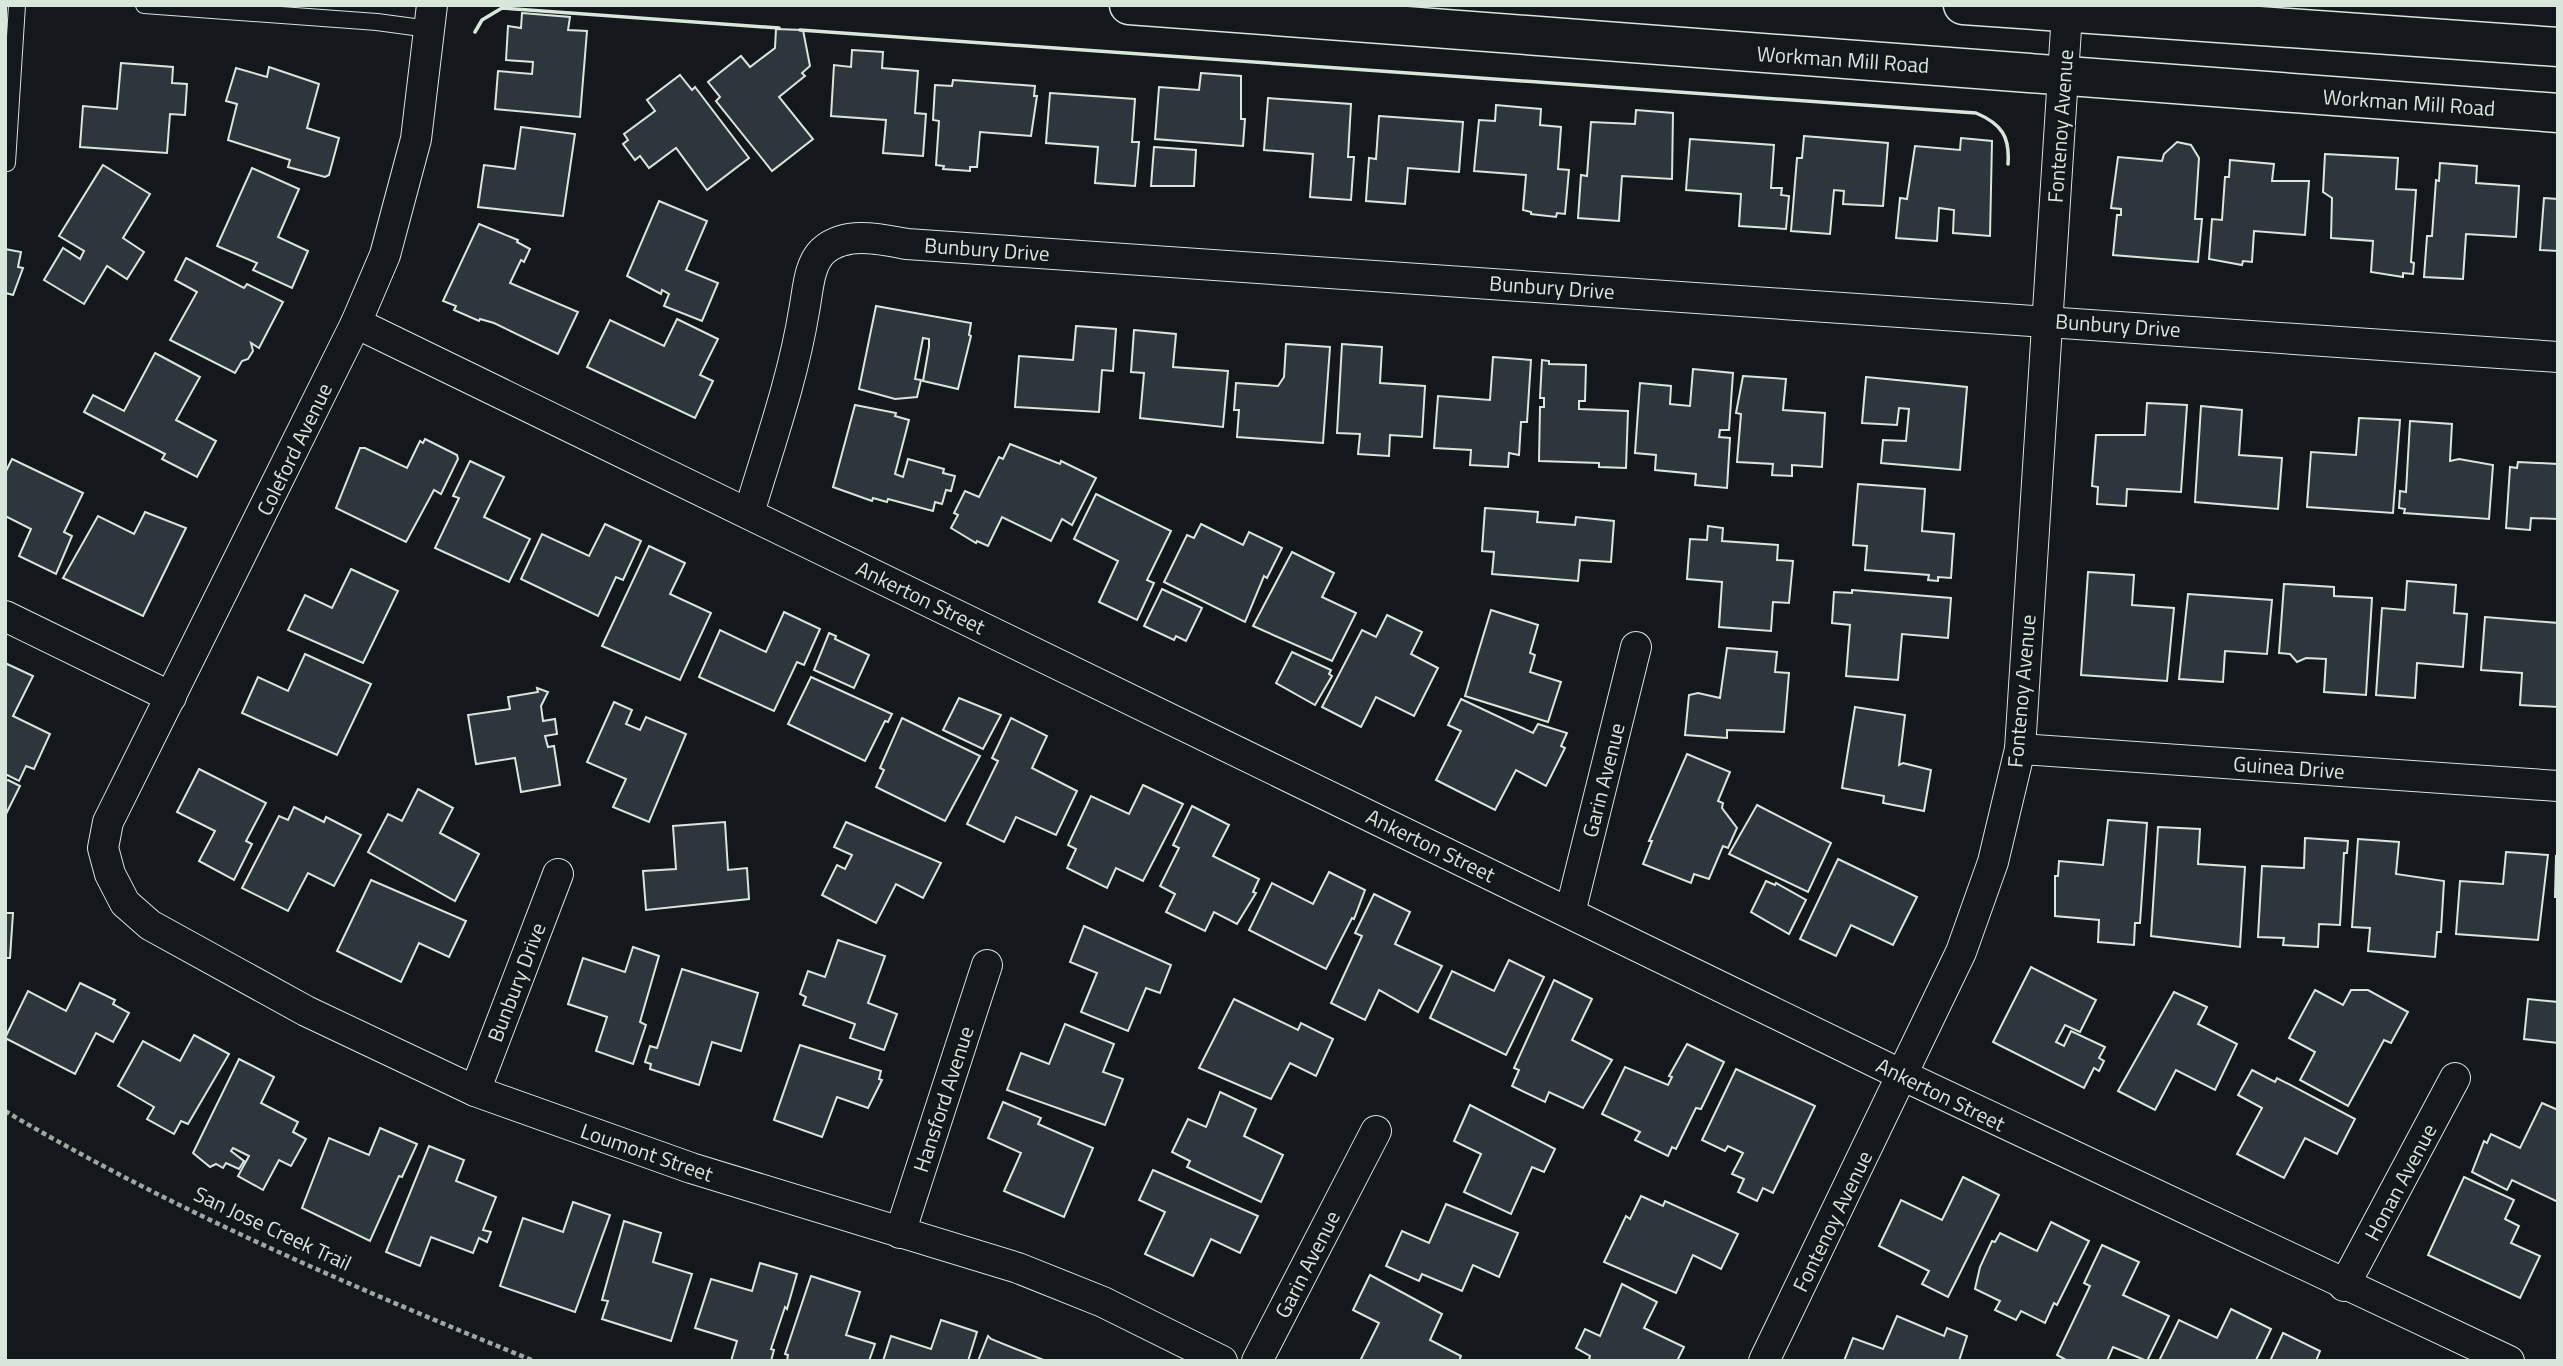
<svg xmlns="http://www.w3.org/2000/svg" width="2563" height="1366" viewBox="0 0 2563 1366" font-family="'Titillium Web',sans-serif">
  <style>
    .building { fill: #2c363c; stroke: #d8e6dc; stroke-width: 2 }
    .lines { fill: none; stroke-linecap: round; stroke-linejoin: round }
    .service-casing { stroke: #d8e6dc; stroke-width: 18 }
    .minor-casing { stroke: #d8e6dc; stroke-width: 32 }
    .secondary-casing { stroke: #d8e6dc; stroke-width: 41 }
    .path { stroke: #9da8a2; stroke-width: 4.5; stroke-dasharray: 5 3.5; stroke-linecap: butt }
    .service { stroke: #14181c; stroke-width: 16 }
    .minor { stroke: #14181c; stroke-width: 30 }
    .secondary { stroke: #14181c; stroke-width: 38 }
    .wall { stroke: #d8e6dc; stroke-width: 3.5 }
    .labels { text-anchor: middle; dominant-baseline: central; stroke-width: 5; stroke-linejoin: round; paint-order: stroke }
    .street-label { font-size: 21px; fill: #d8e6dc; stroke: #14181c }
  </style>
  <rect width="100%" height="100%" fill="#14181c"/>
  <g class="building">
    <polygon points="522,13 570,17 568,30 587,31 580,117 495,109 498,71 532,74 533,62 506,60 508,26 521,28"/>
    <polygon points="776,29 803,30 810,66 802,73 805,76 779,97 813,139 772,171 716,101 720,97 708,82 741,56 750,67 775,48"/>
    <polygon points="852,50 883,52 882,68 918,71 915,113 926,114 923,156 883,153 886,120 831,116 834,65 851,67"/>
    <polygon points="121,63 173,67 172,83 187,84 185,115 170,114 167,153 80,147 83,106 117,109"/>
    <polygon points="269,67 319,84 307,128 339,138 329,175 325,177 288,167 290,160 228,140 237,104 226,101 236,68 267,77"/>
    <polygon points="1201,73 1241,76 1241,119 1245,119 1243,146 1155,139 1159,87 1199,90"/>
    <polygon points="680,75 692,90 695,87 749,158 707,190 676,148 649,168 640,156 635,160 623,144 628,140 624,134 655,111 647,100"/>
    <polygon points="953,80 1035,86 1034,96 1037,96 1031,136 980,132 977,167 970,167 970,171 943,169 944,166 936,165 939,121 933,120 935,85 952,86"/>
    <polygon points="1050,93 1135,99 1132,142 1139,142 1135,186 1095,183 1098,147 1046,143"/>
    <polygon points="1268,98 1351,104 1348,157 1354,157 1351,200 1310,197 1313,154 1264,150"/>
    <polygon points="1496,105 1541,109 1540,125 1561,127 1558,169 1569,170 1565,214 1557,213 1556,217 1531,214 1531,212 1523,210 1526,175 1474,171 1479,120 1495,121"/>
    <polygon points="1636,110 1673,113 1672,179 1622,176 1619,221 1578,218 1581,175 1587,176 1591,122 1635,124"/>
    <polygon points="1379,116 1463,122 1459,172 1408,168 1405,204 1366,201 1369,158 1376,159"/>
    <polygon points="521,127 575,134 563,216 478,207 484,165 515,169"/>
    <polygon points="1804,136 1888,143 1883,206 1843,204 1844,191 1834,190 1830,234 1791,231 1797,158 1802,158"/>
    <polygon points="1961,138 1992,141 1990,236 1953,233 1954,210 1939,208 1937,241 1896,238 1900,198 1907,199 1915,146 1960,150"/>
    <polygon points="1690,139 1774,145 1771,188 1782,188 1781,195 1789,196 1786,229 1739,226 1741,194 1686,190"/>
    <polygon points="2177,142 2191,145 2199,158 2195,219 2202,219 2198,262 2113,255 2117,215 2121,215 2121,209 2111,208 2118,157 2162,161 2164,154"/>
    <polygon points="1154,147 1196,150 1194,186 1151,186"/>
    <polygon points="2325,154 2398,158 2396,189 2416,190 2411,262 2414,263 2413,274 2403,273 2403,277 2371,272 2373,241 2331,238 2332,198 2323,192"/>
    <polygon points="2230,160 2274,164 2272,181 2309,181 2305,235 2254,231 2252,262 2243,261 2242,265 2209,259 2212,219 2222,220 2225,177 2229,177"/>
    <polygon points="2440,163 2477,166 2476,183 2519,186 2516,237 2466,234 2463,279 2424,277 2427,236 2432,236 2436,180 2439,181"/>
    <polygon points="103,165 150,194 123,238 144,252 127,279 107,266 84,304 44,280 63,248 80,259 84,251 59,236"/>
    <polygon points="252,168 299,189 278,237 308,251 292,288 253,270 257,263 217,246"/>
    <polygon points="2544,198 2558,199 2558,251 2540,250"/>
    <polygon points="659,201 707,221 686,270 718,283 702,321 664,306 669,294 662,290 661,294 627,276"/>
    <polygon points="479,224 518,240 517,242 530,249 524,262 521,260 510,283 578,312 558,354 494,323 480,319 479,321 454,310 456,306 443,301"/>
    <polygon points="5,249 21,252 18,267 23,268 13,295 6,293 5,297"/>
    <polygon points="186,258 244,288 247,284 283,302 259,348 251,343 253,351 248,359 242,361 235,373 170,340 197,292 175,280"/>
    <polygon points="876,306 971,323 969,335 971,336 958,389 923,381 929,347 929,339 923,338 915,379 921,380 917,397 895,399 859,389"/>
    <polygon points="677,319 718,339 700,375 713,381 695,418 587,367 610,320 664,346"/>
    <polygon points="1076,326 1116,329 1113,371 1102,370 1099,412 1015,407 1019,356 1073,360"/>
    <polygon points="1134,330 1176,334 1173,367 1228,371 1223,427 1140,418 1144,373 1131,372"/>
    <polygon points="1286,344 1330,347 1323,443 1237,437 1239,410 1234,410 1236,383 1278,386 1284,377"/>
    <polygon points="1342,344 1382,347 1380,383 1425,386 1422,437 1390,435 1389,456 1358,454 1360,434 1337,433"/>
    <polygon points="155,353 200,377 176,420 216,441 197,477 162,459 165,454 84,412 93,395 124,411"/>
    <polygon points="1493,357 1531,360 1527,422 1521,422 1519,455 1509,453 1508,467 1470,465 1471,450 1434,448 1438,396 1490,400"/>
    <polygon points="1542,360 1549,361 1549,364 1586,365 1585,401 1579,401 1579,409 1628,411 1626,468 1599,467 1599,463 1539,461 1540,407 1544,407 1544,398 1540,398"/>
    <polygon points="1693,369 1733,373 1729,430 1720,430 1719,437 1730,438 1727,488 1695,485 1696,474 1655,470 1656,455 1635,453 1640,383 1671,386 1670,404 1690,406"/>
    <polygon points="1743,376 1786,379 1783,410 1825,413 1822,467 1792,465 1792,476 1772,475 1773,464 1737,462 1741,414 1736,413"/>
    <polygon points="1866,377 1967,387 1960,470 1881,463 1883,440 1906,441 1909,409 1899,408 1897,425 1862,423"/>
    <polygon points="2147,403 2187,405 2181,492 2127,489 2126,506 2097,504 2098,487 2092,486 2096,435 2145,435"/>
    <polygon points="855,405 896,413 895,416 909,420 895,474 903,477 908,459 944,469 943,473 955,476 951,491 946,490 942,504 935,502 933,511 888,499 887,502 873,498 872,501 833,487"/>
    <polygon points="2201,406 2242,410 2239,455 2282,458 2278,509 2195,502"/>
    <polygon points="2359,418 2400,420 2393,513 2307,507 2311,452 2356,455"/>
    <polygon points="2410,421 2452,424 2450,461 2459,459 2493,465 2489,519 2404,513 2405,509 2399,508 2400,491 2406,492"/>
    <polygon points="425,439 457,455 458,459 441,494 434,490 406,542 336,508 360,448 365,448 407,468 420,441 423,443"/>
    <polygon points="1010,444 1060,464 1061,461 1096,478 1072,525 1062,519 1051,541 1002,517 988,546 977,541 976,543 951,528 958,515 954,513 965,491 979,497 999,457 1003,459"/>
    <polygon points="12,459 83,493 64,532 72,536 56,574 19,556 31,529 5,516 5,473"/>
    <polygon points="470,461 504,477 484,517 530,539 509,582 435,548 459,498 453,496"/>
    <polygon points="2518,462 2558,464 2558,519 2531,518 2530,530 2506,528 2510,467 2517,468"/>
    <polygon points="1858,484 1925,489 1922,531 1954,534 1951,578 1938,577 1938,581 1928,580 1929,575 1865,570 1867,546 1853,545"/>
    <polygon points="1096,494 1171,531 1147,580 1154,583 1137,620 1099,602 1118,561 1074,539"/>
    <polygon points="1485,508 1538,512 1537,522 1575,525 1576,517 1614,521 1611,562 1580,560 1578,581 1492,574 1494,552 1482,551"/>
    <polygon points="145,512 186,528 143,616 63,578 98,516 134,534"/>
    <polygon points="605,524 641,541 623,580 616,577 598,616 521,579 542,534 589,556"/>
    <polygon points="1201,524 1243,545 1249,532 1282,548 1267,578 1264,576 1245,622 1164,582 1187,535 1194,538"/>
    <polygon points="1708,526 1723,528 1722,541 1778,545 1777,560 1793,561 1789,603 1773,602 1771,631 1719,627 1722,582 1687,579 1690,539 1707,540"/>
    <polygon points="649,546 685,563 670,594 711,613 680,680 602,646"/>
    <polygon points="1292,552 1334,573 1322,597 1356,613 1332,661 1253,626"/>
    <polygon points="351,569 398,591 363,663 288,630 305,595 332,608"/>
    <polygon points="2088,572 2134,575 2132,605 2174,608 2167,681 2081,675"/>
    <polygon points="2407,581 2456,585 2454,613 2467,614 2463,667 2417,663 2415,698 2376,695 2382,608 2405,610"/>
    <polygon points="2284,584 2334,587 2334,596 2372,598 2366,695 2324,692 2326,659 2306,658 2297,662 2290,654 2279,653"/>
    <polygon points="1162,589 1202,608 1186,641 1176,636 1174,640 1144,626"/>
    <polygon points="1852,590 1951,598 1948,638 1902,634 1898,680 1846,676 1850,625 1832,623 1834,592 1852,593"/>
    <polygon points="2188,594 2272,600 2267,654 2225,651 2223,682 2179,679"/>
    <polygon points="1491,610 1538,625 1530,653 1535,655 1530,672 1561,682 1548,722 1465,696"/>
    <polygon points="784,612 820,629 804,665 797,662 774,711 699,677 720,630 766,652"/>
    <polygon points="1387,615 1422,632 1411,654 1438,668 1414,716 1376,697 1361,727 1322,707 1362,630 1376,637"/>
    <polygon points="2485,617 2558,623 2558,707 2520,705 2522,673 2481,670"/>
    <polygon points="829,633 836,636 835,639 869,655 854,688 814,670"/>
    <polygon points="1727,648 1777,652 1775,672 1789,673 1784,732 1727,730 1727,738 1685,735 1689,695 1698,693 1720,698"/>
    <polygon points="1292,652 1331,670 1329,674 1332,676 1315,705 1276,683"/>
    <polygon points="305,654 371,684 337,755 242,713 258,677 288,691"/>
    <polygon points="5,663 33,676 13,716 50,734 34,769 26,766 19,781 5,774"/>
    <polygon points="811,677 892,714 888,722 885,721 865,761 788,724"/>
    <polygon points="537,688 548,692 541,706 543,721 555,719 557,734 545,736 548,747 554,746 560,785 521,792 515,758 476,764 468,715 510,709 508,697 538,692"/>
    <polygon points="959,698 1001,715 983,749 943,730"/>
    <polygon points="1461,699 1533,733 1538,724 1567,733 1561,746 1565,748 1546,786 1516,770 1495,810 1436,780 1461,731 1448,725"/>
    <polygon points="614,702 632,710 626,724 640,730 646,717 686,734 649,822 613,807 626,779 587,762"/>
    <polygon points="1855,707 1905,715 1899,765 1903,763 1931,770 1924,811 1883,803 1884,796 1842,788"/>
    <polygon points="902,718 980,756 945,821 876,787 884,770 880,768"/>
    <polygon points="1011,718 1047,736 1032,768 1077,791 1056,835 1016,817 1004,842 967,824 998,761 992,758"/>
    <polygon points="1687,754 1730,772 1718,801 1723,803 1722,808 1737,828 1728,848 1723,846 1709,879 1694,874 1691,883 1643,864 1652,841 1649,841"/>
    <polygon points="199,769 266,803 246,841 252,844 234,880 199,861 215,831 177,812"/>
    <polygon points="8,780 20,786 5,816 5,781"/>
    <polygon points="1143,785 1183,804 1143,881 1116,868 1107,888 1067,868 1076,849 1068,845 1091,796 1129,814"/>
    <polygon points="418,789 453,808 440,833 479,854 455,901 368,852 388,814 402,821"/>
    <polygon points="1757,805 1831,843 1808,892 1729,854"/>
    <polygon points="1192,806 1229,825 1213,856 1259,879 1253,892 1256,893 1237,924 1214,912 1205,931 1166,912 1175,894 1160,886 1179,848 1173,845"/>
    <polygon points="294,807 324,822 326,817 361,835 334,886 308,873 288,911 242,888 279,816 288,820"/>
    <polygon points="2108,820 2147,823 2140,923 2135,923 2134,945 2098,942 2099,920 2055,916 2055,876 2058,876 2059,861 2103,865"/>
    <polygon points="725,822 728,870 747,868 749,899 646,910 643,871 676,869 673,826"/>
    <polygon points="846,822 941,863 923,898 896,884 876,923 822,895 837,865 845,869 852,855 834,847"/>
    <polygon points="2158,827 2200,829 2198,864 2245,867 2240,947 2151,936"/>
    <polygon points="2305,838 2348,841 2347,853 2344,853 2340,925 2319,924 2318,947 2283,945 2284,938 2258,937 2262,866 2304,868"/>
    <polygon points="2358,839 2399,842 2396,874 2444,881 2441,932 2437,932 2435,957 2368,951 2370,928 2352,927"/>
    <polygon points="2506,852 2548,855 2538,940 2456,934 2460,881 2503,884"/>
    <polygon points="2556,856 2558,856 2558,897 2555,897"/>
    <polygon points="1838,859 1917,897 1893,945 1851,925 1836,956 1800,939"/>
    <polygon points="1329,872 1365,890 1354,919 1352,918 1326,969 1249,930 1272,883 1313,904"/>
    <polygon points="371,880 466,921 449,957 419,943 401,982 337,951"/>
    <polygon points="1766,881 1775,885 1776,883 1806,900 1789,934 1751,912"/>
    <polygon points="1374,894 1410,912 1395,944 1442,966 1418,1012 1379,990 1365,1020 1331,1003 1362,936 1355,933"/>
    <polygon points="5,913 13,913 10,958 5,958"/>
    <polygon points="1084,926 1171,965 1160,993 1146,988 1128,1031 1081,1012 1097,973 1070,962"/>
    <polygon points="838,940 885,956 868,1003 897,1014 884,1050 850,1038 855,1024 803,1005 806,997 800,994 808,971 825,977"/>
    <polygon points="633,947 659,956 640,1022 646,1025 633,1064 596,1051 607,1017 568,1004 583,958 625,972"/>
    <polygon points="1509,960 1544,977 1506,1055 1430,1018 1452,971 1494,991"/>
    <polygon points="2031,967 2096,1000 2080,1032 2065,1025 2056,1042 2064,1046 2071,1031 2105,1047 2099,1058 2104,1061 2099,1071 2094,1068 2084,1088 1993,1042"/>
    <polygon points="682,969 758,993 741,1051 712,1042 699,1085 650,1069 651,1064 645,1062 650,1046 657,1048"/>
    <polygon points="1554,980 1592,999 1572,1040 1612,1060 1583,1108 1549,1092 1545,1102 1512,1086 1519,1070 1514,1068"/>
    <polygon points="80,983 115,1000 113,1004 129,1013 113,1042 96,1033 75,1074 5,1038 28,991 66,1011"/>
    <polygon points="2315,990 2343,1005 2351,990 2368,990 2408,1012 2391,1043 2384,1040 2348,1106 2300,1080 2315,1052 2289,1038"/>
    <polygon points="2174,992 2207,1007 2198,1024 2237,1044 2215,1090 2176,1070 2155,1110 2118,1091"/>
    <polygon points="1234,999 1298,1030 1301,1023 1333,1039 1316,1076 1290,1063 1271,1099 1199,1068"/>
    <polygon points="2528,999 2558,1002 2558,1043 2524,1039"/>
    <polygon points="1065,1024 1114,1044 1103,1072 1123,1079 1105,1125 1007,1090 1021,1053 1049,1064"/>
    <polygon points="194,1035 229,1054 188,1124 181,1121 174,1134 147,1119 154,1107 118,1086 143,1041 180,1061"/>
    <polygon points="1687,1044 1724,1062 1701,1109 1696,1108 1676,1149 1672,1147 1668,1156 1635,1140 1640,1132 1602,1114 1625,1067 1668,1085 1672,1077 1669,1076"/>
    <polygon points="800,1045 881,1071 879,1079 882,1080 868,1108 837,1097 822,1137 774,1120"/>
    <polygon points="239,1059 274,1077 261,1103 298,1122 293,1132 306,1139 291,1166 279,1160 263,1190 238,1176 249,1156 233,1148 231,1151 244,1161 239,1169 226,1163 223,1168 216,1164 210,1167 193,1153"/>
    <polygon points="1736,1069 1815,1106 1773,1193 1763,1188 1757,1201 1738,1192 1744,1179 1732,1174 1743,1153 1728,1146 1725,1151 1702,1140"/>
    <polygon points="2252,1070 2275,1082 2277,1078 2355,1119 2337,1154 2305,1138 2284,1178 2237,1154 2262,1108 2238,1095"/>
    <polygon points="1220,1092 1256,1109 1244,1136 1283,1155 1261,1202 1187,1167 1190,1161 1172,1152 1188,1119 1206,1127"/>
    <polygon points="1003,1102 1041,1118 1038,1124 1093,1148 1064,1217 1004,1191 1021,1153 988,1138"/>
    <polygon points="2542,1103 2558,1110 2558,1202 2512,1180 2507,1190 2472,1172 2484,1141 2487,1143 2491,1134 2520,1148"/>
    <polygon points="1470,1105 1555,1149 1544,1172 1532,1167 1511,1214 1464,1192 1481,1154 1454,1141"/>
    <polygon points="380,1128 417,1144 402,1177 399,1176 370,1241 302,1208 329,1138 369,1155"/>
    <polygon points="429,1146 464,1160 456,1181 496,1197 483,1230 491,1232 487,1242 479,1238 473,1253 431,1237 420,1266 386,1252"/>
    <polygon points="1153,1170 1258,1216 1240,1253 1211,1239 1193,1276 1145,1254 1165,1212 1139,1200"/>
    <polygon points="1963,1177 1999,1195 1948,1297 1922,1284 1929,1271 1879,1246 1901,1200 1942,1220"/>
    <polygon points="2464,1177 2514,1200 2505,1219 2519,1226 2511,1243 2540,1256 2520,1298 2428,1255"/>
    <polygon points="1641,1196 1663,1206 1665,1201 1738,1234 1721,1269 1693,1255 1676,1293 1604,1262 1626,1216 1630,1219"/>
    <polygon points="573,1202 610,1215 575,1312 500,1286 523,1218 563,1232"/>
    <polygon points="1446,1204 1518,1233 1499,1277 1473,1265 1462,1291 1422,1274 1419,1281 1386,1266 1402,1231 1429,1243"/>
    <polygon points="624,1221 661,1233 653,1262 692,1274 671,1341 602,1319 608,1301 602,1300"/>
    <polygon points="2051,1222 2089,1241 2057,1305 2054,1303 2045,1323 2021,1311 2016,1320 1995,1310 2000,1301 1975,1289 1980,1267 1992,1241 1995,1242 2000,1233 2037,1251"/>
    <polygon points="2102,1245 2139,1262 2123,1295 2169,1316 2147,1361 2113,1347 2107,1361 2068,1361 2057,1355 2090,1286 2084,1283"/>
    <polygon points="760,1263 797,1274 787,1309 785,1307 771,1349 774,1350 771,1361 731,1361 737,1341 695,1328 711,1279 752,1291"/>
    <polygon points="1370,1275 1442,1314 1430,1340 1461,1356 1459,1361 1360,1361 1379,1323 1353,1310"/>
    <polygon points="811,1276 860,1292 846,1335 875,1344 869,1361 787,1361 788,1355 785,1354"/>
    <polygon points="1622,1284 1657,1302 1644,1328 1684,1347 1677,1361 1593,1361 1589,1359 1590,1356 1576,1348 1585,1329 1600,1336"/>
    <polygon points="2231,1309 2271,1329 2256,1360 2159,1361 2179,1320 2217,1338"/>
    <polygon points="1897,1316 1944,1336 1947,1328 1967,1336 1959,1361 1844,1361 1853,1338 1883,1349"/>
    <polygon points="941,1320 977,1332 968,1361 883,1361 891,1336 931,1349"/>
    <polygon points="2283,1333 2320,1351 2316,1361 2270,1361"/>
    <polygon points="988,1336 991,1339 1046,1361 978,1361"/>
  </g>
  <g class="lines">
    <g class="service-casing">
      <g id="service">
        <polyline points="144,5 377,22 429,29"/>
        <polyline points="7,163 17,5"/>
      </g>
    </g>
    <g class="minor-casing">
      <g id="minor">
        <polyline points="432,5 416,139 385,255 356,323 108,822 103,848 110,874 125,903 150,925 306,1011 475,1091 691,1168 1018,1268 1103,1302 1222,1361"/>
        <polyline points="356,323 1902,1075 2509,1361"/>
        <path d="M749,513C769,446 793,379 804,311C808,292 808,264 824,250C847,231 880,239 907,244L2558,357"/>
        <polyline points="5,616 171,697"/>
        <polyline points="2020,749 2558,786"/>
        <polyline points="1570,913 1636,647"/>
        <polyline points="475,1091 558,874"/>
        <polyline points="900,1233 987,965"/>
        <polyline points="2344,1286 2455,1078"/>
        <polyline points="1257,1361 1376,1131"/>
        <polyline points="1764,1361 1961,952 1993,862 2020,749 2067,13"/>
      </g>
    </g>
    <g class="secondary-casing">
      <g id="secondary">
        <polyline points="1129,5 2558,113"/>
        <polyline points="1963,5 2558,47"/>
      </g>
    </g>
    <path class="path" d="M5,1111C172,1210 355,1288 534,1361"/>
    <use href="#service" class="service"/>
    <use href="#minor" class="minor"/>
    <use href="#secondary" class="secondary"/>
    <g class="wall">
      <path d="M800,30L1976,113C2002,124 2010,137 2008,164"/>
      <polyline points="475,32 482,20 502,8 779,28"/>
    </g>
  </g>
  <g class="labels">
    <g class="street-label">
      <text transform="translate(1843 59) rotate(4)">Workman Mill Road</text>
      <text transform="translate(2409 102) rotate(4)">Workman Mill Road</text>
      <text transform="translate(2060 126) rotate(-86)">Fontenoy Avenue</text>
      <text transform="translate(987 249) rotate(4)">Bunbury Drive</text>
      <text transform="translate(1552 287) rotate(4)">Bunbury Drive</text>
      <text transform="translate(2118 325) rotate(4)">Bunbury Drive</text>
      <text transform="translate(294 449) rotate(-64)">Coleford Avenue</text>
      <text transform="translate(921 597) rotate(26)">Ankerton Street</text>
      <text transform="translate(2021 691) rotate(-85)">Fontenoy Avenue</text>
      <text transform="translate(2289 767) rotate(4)">Guinea Drive</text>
      <text transform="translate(1603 780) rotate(-76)">Garin Avenue</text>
      <text transform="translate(1431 845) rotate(26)">Ankerton Street</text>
      <text transform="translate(516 982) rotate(-69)">Bunbury Drive</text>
      <text transform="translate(1941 1094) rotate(26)">Ankerton Street</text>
      <text transform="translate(943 1099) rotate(-72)">Hansford Avenue</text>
      <text transform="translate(647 1152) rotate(19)">Loumont Street</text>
      <text transform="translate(2400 1182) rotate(-62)">Honan Avenue</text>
      <text transform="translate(1832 1221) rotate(-64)">Fontenoy Avenue</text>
      <text transform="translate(273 1228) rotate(25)">San Jose Creek Trail</text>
      <text transform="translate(1307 1264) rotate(-63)">Garin Avenue</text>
    </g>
  </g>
  <rect width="2563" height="1366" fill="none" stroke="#d8e6dc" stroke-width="14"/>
</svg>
